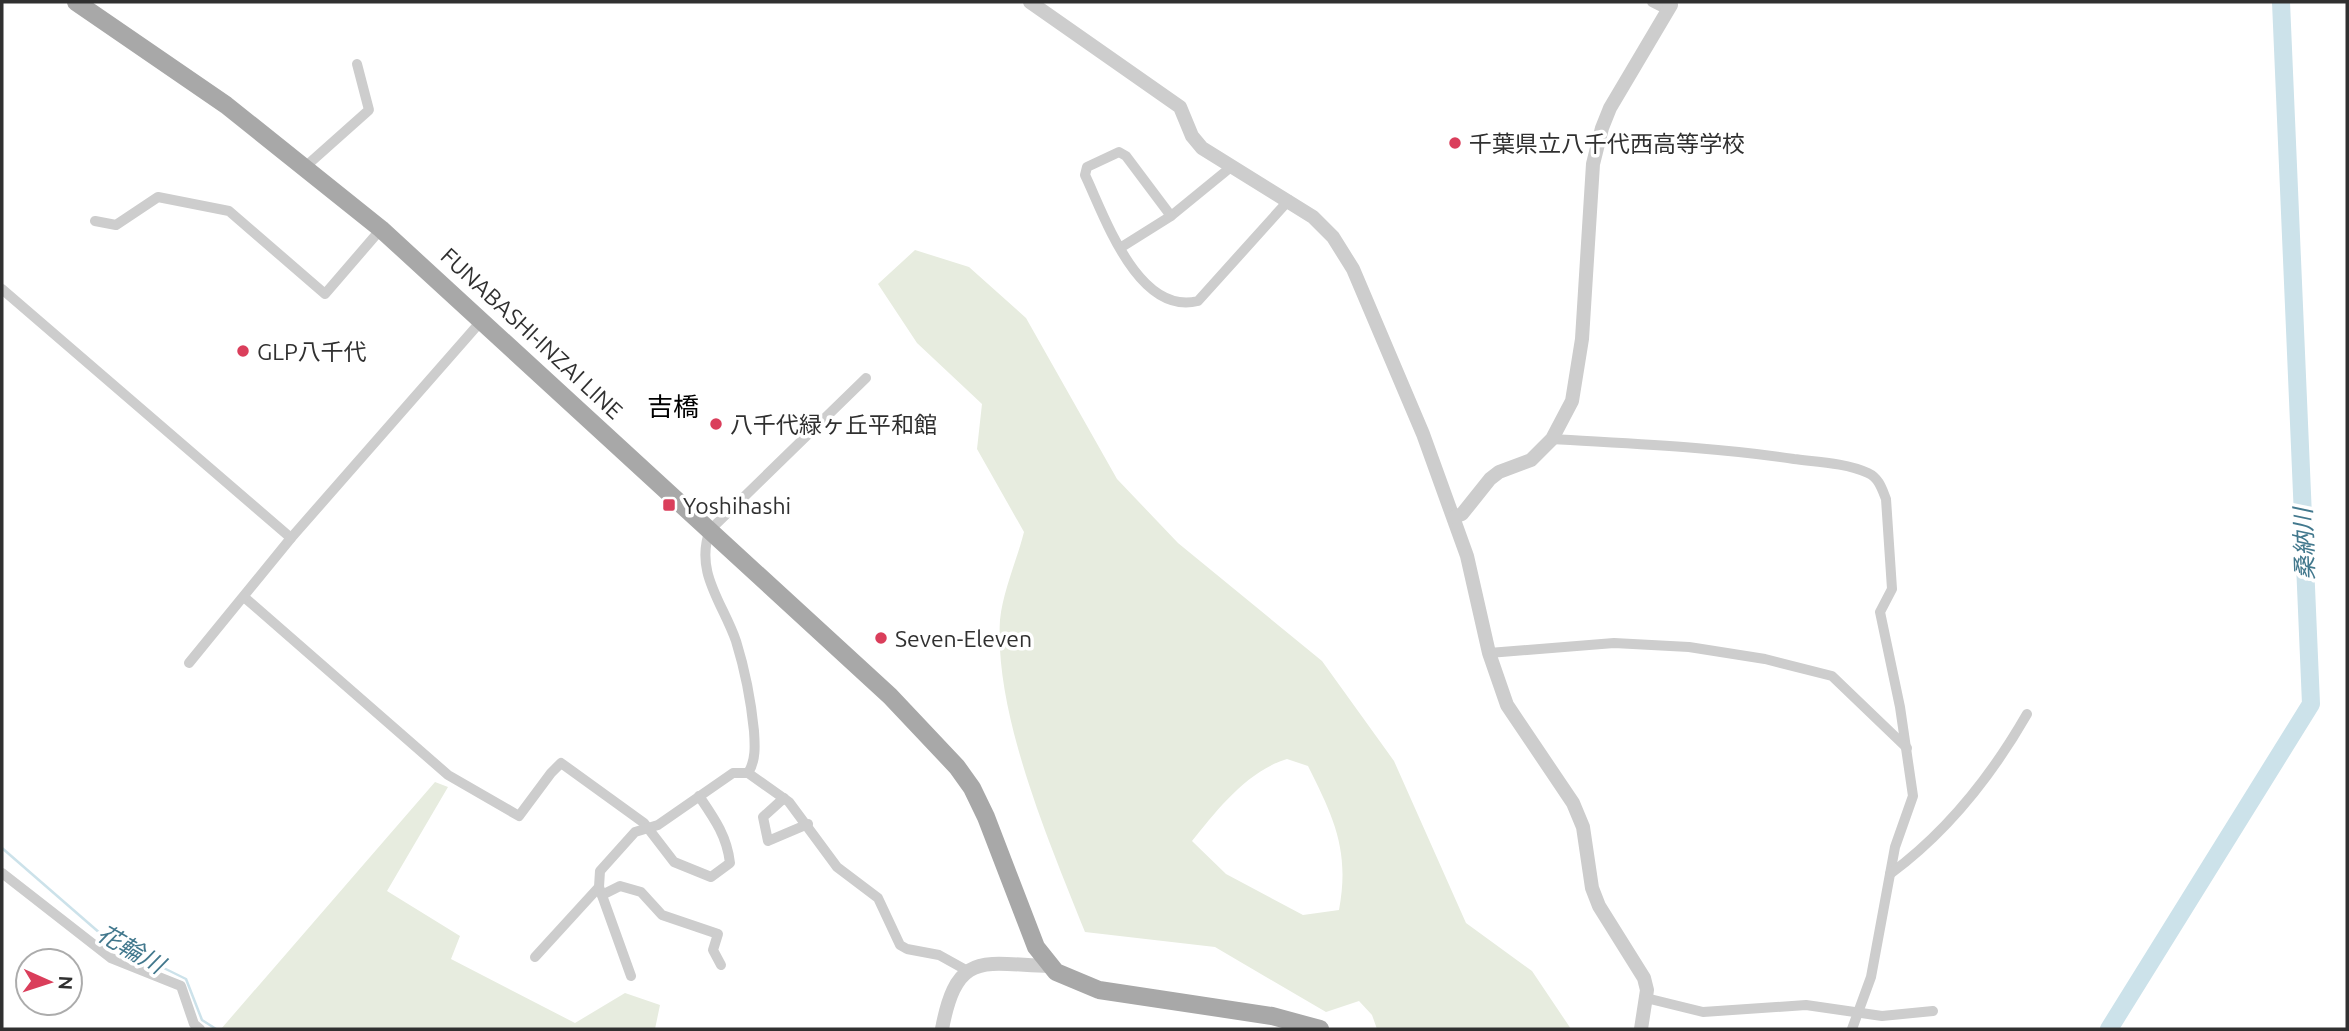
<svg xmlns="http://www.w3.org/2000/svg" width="2349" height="1031" viewBox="0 0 2349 1031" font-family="Ubuntu,'Noto Sans JP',sans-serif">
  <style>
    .green { fill: #e7ecdf; fill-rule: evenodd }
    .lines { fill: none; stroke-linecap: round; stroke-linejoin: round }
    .stream { stroke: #cce2ea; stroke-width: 2.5 }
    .river { stroke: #cce2ea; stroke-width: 18 }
    .minor { stroke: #cdcdcd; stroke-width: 10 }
    .tertiary { stroke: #cdcdcd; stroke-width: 14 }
    .primary { stroke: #a8a8a8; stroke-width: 18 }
    .poi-dot { fill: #da3e5b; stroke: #fff; stroke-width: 2.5 }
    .labels { text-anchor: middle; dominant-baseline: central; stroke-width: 7; stroke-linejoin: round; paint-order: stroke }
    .poi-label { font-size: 23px; fill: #303030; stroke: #fff; text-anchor: start }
    .street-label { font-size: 23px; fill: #303030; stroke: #fff }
    .water-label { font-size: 24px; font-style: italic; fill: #42788d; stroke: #fff }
    .quarter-label { font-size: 26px; fill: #000; stroke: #fff }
  </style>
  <rect width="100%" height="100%" fill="#fff"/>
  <g class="green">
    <path d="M915,250L969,267L1026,318L1117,479L1178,543L1322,661L1394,761L1466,923L1532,971L1571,1029H1377L1372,1015L1359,1001L1326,1012L1215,947L1085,932C1050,844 994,715 1000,620C1003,591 1017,560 1024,532L977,449L982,404L917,343L878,284ZM1287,759L1308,766C1334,818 1350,851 1339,910L1303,915L1226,874L1192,841C1217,810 1247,771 1287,759Z"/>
    <polygon points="435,782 448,787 387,891 460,936 451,959 575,1023 625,993 660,1005 655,1029 221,1029"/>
  </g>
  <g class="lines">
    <polyline class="stream" points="2,848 109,941 186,979 202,1020 216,1029"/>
    <polyline class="river" points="2109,1029 2311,704 2281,2"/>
    <g class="minor">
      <polyline points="1652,2 1668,10"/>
      <polyline points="305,167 369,110 357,64"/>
      <polyline points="1171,216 1231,167"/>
      <polyline points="95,221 116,225 158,197 229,211 325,294 381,229"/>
      <path d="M1120,248L1171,216L1126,156L1119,152L1087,167L1085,175C1105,217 1138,316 1198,301L1289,200"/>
      <polyline points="2,289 291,538"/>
      <path d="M1552,439C1633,444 1714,447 1794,459C1818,462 1846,463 1868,473C1879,478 1882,489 1886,499L1892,589L1880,612L1900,707L1913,796L1895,847L1871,977L1852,1029"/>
      <path d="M244,597L448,775L519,816L551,773L561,763L644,823L674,862L711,877L730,863C727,836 714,818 699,796"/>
      <polyline points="1489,653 1614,643 1689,647 1765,659 1832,676 1907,748"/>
      <polyline points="189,663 291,538 483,319"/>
      <path d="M748,773C756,761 755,745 754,731C751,701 745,670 736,641C723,603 694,572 710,530L866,378"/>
      <polyline points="784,798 763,817 768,841 808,824"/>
      <polyline points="2,873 111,958 181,986 194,1024 200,1029"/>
      <path d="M1890,874C1947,832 1992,775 2027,714"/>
      <polyline points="602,895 620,886 641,892 662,915 718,934 713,950 721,965"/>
      <polyline points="535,957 599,887"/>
      <polyline points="631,976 599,887 600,871 635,832 658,825 733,773 748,773 789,802 837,867 878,898 900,945 907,949 939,955 966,970"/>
      <polyline points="1646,998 1703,1012 1806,1005 1882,1016 1933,1011"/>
    </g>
    <g class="tertiary">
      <polyline points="1030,2 1180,107 1192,136 1202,148 1313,217 1333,237 1353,269 1423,434 1467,556 1489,653 1507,705 1573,803 1583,827 1592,888 1599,906 1644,978 1647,990 1641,1029"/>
      <polyline points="1454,517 1462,514 1490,479 1499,472 1531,460 1552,439 1572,401 1582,339 1593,164 1602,128 1610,108 1671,5"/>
      <path d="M942,1029C957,950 982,964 1049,966"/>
    </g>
    <polyline class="primary" points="76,2 226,105 381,229 890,696 957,767 972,788 986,817 1036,947 1056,972 1099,990 1272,1016 1320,1029"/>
  </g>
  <g class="poi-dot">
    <circle cx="1455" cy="143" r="7"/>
    <circle cx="243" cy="351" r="7"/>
    <circle cx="716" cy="424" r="7"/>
    <rect x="662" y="498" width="14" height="14" rx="3.5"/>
    <circle cx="881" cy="638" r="7"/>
  </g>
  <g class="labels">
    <g class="poi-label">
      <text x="1469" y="143">千葉県立八千代西高等学校</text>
      <text x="257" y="351">GLP八千代</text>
      <text x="730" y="424">八千代緑ヶ丘平和館</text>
      <text x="683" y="505">Yoshihashi</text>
      <text x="895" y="638">Seven-Eleven</text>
    </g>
    <g class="street-label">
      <text transform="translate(532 333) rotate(43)">FUNABASHI-INZAI LINE</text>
    </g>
    <g class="water-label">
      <text transform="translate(2304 544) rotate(-92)">桑納川</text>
      <text transform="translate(131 949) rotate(30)">花輪川</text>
    </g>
    <g class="quarter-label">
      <text x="673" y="406">吉橋</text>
    </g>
  </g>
  <rect width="2349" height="1031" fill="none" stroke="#303030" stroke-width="7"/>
  <g transform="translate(49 982) rotate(93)"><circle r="33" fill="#ffffff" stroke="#acacac" stroke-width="2"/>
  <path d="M0-5L12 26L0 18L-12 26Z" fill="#da3e5b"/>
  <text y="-10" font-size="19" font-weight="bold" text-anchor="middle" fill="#303030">N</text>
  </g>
</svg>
